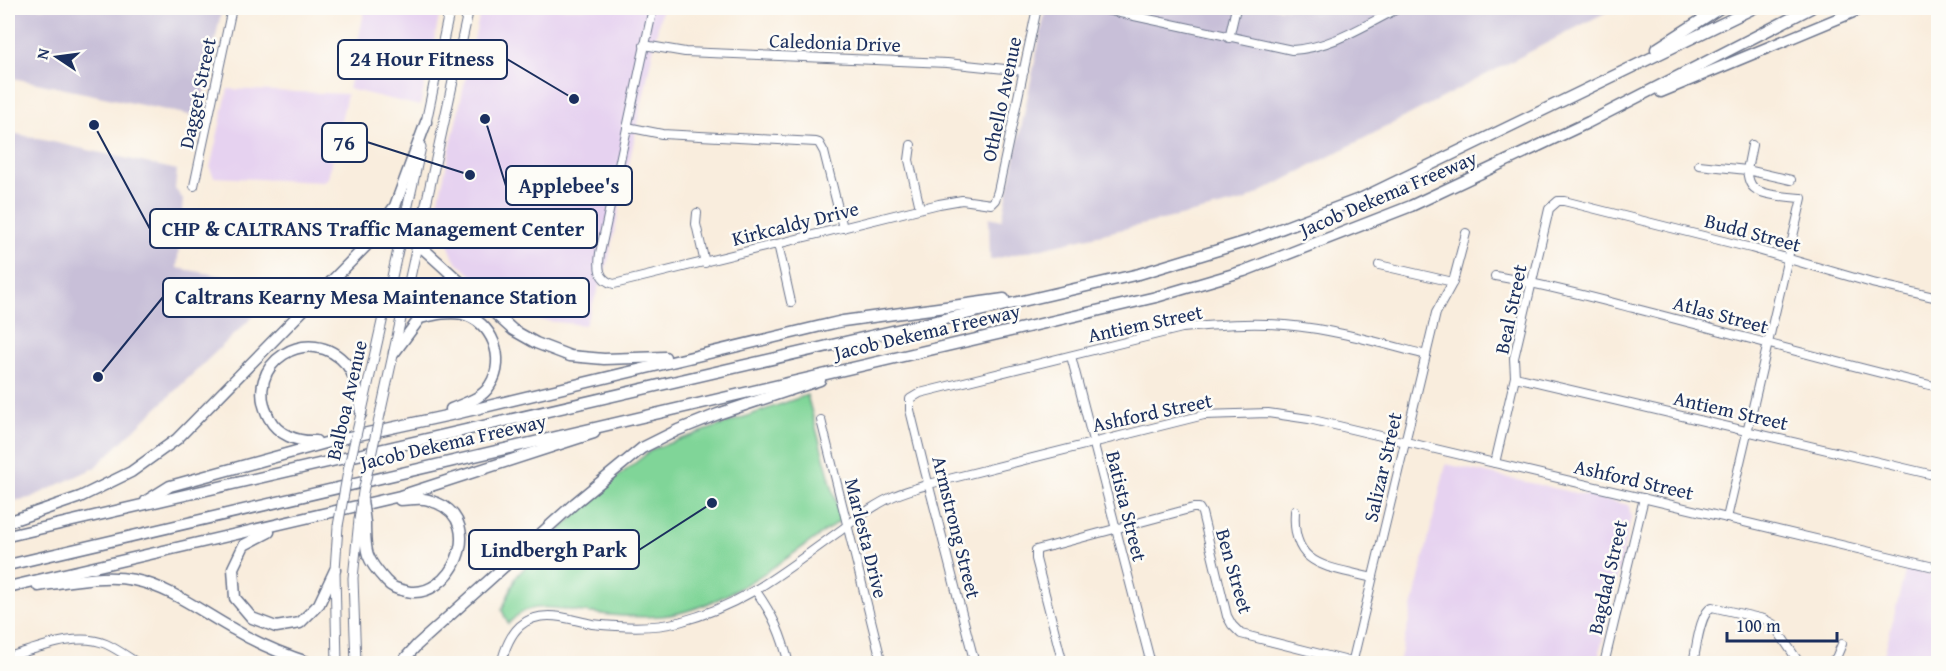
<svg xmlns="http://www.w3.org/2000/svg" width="1946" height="671" viewBox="0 0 1946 671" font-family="'Gentium Book Plus',serif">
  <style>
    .built { fill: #e6d2f0 }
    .industrial { fill: #c8bfd8 }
    .green { fill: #80d598; stroke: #4e827b; stroke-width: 1.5 }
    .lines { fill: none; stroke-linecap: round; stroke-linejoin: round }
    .minor-casing { stroke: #69728a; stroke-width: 10 }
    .major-casing { stroke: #69728a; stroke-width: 11 }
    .highway-casing { stroke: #69728a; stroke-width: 13 }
    .minor { stroke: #fff; stroke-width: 8 }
    .major { stroke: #fff; stroke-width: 9 }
    .highway { stroke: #fff; stroke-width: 10 }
    .major-bridge-casing { stroke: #69728a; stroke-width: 11; stroke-linecap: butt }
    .highway-bridge-casing { stroke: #69728a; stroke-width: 13; stroke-linecap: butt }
    .major-bridge { stroke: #fff; stroke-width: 9 }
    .highway-bridge { stroke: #fff; stroke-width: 10 }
    .labels { text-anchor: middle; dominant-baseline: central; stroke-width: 5; stroke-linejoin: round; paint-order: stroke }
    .street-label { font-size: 20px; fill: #1b2f5e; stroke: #fdfcf7 }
    .leader { fill: none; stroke: #1b2f5e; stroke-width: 2 }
    .callout-dot { fill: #1b2f5e; stroke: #fdfcf7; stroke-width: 2 }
    .callout { fill: #fdfcf7; stroke: #1b2f5e; stroke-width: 2 }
    .callout-label { font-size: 21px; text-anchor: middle; font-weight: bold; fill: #1b2f5e }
  </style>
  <rect width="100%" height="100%" fill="#fdfcf7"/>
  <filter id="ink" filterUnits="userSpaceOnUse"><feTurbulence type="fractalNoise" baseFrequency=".0167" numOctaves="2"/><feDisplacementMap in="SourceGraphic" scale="12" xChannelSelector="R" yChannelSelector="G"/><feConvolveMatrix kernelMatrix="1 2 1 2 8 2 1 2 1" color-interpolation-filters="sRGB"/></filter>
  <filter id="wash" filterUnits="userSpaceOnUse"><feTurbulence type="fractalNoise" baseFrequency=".008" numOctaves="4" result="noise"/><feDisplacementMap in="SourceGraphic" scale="24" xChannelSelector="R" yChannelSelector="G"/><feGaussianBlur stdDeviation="1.35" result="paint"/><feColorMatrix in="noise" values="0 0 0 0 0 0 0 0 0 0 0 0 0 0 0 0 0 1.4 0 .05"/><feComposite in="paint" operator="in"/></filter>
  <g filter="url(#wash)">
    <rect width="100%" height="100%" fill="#f9eddd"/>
    <g class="built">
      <polygon points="365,8 441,8 420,106 348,89"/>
      <polygon points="481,8 662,8 608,262 585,325 518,318 454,259 436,213"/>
      <polygon points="228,89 347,94 328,178 323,182 214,177 210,168"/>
      <polygon points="1446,464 1629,505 1631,518 1597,663 1399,663"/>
      <polygon points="1906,568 1938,576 1938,663 1882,663"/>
    </g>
    <g class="industrial">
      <polygon points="16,8 222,8 199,117 8,77 8,45"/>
      <polygon points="1046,8 1614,8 1244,201 990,260 989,217 1002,220"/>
      <polygon points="8,132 177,170 175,189 183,199 177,268 284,287 94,468 30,498 8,502"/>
    </g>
    <path class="green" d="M807,395L841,520C792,554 721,611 661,616C635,618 610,615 584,612C565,610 549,605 530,609C521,611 514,618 508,624L502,610L516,577L558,532L607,485L653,449Z"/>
  </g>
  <g filter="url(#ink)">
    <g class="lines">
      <g class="minor-casing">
        <g id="minor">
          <path d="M653,8L600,253C598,267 598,280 614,284L939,204L962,200L991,204L995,200L998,191L1037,8"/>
          <path d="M1097,8L1292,50C1331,48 1365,25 1399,8"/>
          <polyline points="8,12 9,8"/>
          <polyline points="1229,38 1236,8"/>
          <polyline points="644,45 685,52 947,63 1024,71"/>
          <polyline points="627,127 662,134 816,142 819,143 824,152 843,228"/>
          <polyline points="911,145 909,160 920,208"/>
          <polyline points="1752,145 1747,170 1791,180"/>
          <path d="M1699,165L1747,170C1748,177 1749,184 1754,188C1763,196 1790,197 1802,198L1727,518"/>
          <polyline points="194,186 232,8"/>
          <polyline points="697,213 696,224 705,263"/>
          <polyline points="778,244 791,302"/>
          <polyline points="1379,265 1453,282"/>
          <path d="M1495,276C1542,284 1587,296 1633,308C1735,334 1836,363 1938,387"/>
          <polyline points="1071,356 1151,664"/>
          <polyline points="1515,377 1938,476"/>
          <polyline points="821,420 882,664"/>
          <polyline points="1495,463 1515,377 1514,358 1547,218 1549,209 1558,201 1564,201 1751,248 1872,283 1938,298"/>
          <path d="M1295,511C1291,568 1328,566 1372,578"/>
          <path d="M756,591C774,617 781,633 789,664"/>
          <path d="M8,657C37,649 76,631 106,644C117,649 128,657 139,664"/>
          <path d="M501,664C509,631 524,611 561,617C572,619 582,622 592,624C621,627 651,629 679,622C744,605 783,572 837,533C855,520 873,505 894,496C905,491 918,488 929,484L1204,415L1268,413L1309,419L1938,568"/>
          <path d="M975,664L925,471L910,410V399L920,393L1182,328C1216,325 1251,322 1285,325C1333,329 1380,343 1426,355"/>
          <polyline points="1063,664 1036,559 1036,550 1193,508 1199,508 1202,513 1227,616 1232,625 1241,634 1352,662"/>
          <polyline points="1352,664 1436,313 1453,282 1466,233"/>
          <polyline points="1604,664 1644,498"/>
          <path d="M1696,664L1694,658C1697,645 1700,613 1712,607L1764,619L1773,624L1800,664"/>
          <polyline points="1828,664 1836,658 1842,644"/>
        </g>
      </g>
      <g class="major-casing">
        <g id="major">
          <polyline points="425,127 450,8"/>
          <polyline points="381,410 469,8"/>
          <polyline points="362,411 421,147"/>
          <polyline points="337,664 335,570 338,526"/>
          <polyline points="356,664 353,578 359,520"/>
        </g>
      </g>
      <g class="highway-casing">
        <g id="highway">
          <polyline points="1656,49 1720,8"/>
          <polyline points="1661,92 1863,8"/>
          <polyline points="417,243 513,330 536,343 570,356 604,359 665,357"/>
          <path d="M394,353L420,318C433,315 449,311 462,314C492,321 507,359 490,385C482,399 465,403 451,409"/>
          <path d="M316,441C297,442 278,435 269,418C240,363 311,321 347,365C357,378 359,398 361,414"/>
          <polyline points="146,501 170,486 340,439 455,414 821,326 843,321 1004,299"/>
          <polyline points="8,522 80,497 131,472 177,439 366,246 395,206 426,122"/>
          <path d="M365,523C365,553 366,559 386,581C392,588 397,589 406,591C450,602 487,523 437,503C433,502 428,499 424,499C416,498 408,500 400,500"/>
          <polyline points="269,532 244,545 233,568 235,598 252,618 276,627 300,623 319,604 335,570"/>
          <polyline points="8,536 1139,274 1251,240 1362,198 1754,8"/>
          <polyline points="8,565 1156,297 1244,271 1411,206 1589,122 1811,8"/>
          <path d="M38,586C68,582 103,574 134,580C170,587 202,612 233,629C258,644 285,655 313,664"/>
          <polyline points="8,587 400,496 594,433"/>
          <polyline points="400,664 417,645 575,503 642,448 678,430 718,414 820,380"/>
        </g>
      </g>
      <use href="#minor" class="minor"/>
      <use href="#major" class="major"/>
      <use href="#highway" class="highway"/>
      <g class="major-bridge-casing">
        <g id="major-bridge">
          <polyline points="359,520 363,492 381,410"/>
          <polyline points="338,526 349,466 361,414"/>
        </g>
      </g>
      <g class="highway-bridge-casing">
        <polyline id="highway-bridge" points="362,500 365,523"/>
      </g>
      <use href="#major-bridge" class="major-bridge"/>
      <use href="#highway-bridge" class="highway-bridge"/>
    </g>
  </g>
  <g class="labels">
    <g class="street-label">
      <text transform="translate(835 42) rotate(2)">Caledonia Drive</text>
      <text transform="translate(197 93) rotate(-78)">Dagget Street</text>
      <text transform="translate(1001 99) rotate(-78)">Othello Avenue</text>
      <text transform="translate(1388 193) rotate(-23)">Jacob Dekema Freeway</text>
      <text transform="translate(795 223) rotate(-14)">Kirkcaldy Drive</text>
      <text transform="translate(1753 232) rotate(15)">Budd Street</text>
      <text transform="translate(1510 309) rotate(-78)">Beal Street</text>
      <text transform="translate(1721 314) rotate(15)">Atlas Street</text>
      <text transform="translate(1145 323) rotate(-12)">Antiem Street</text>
      <text transform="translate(927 331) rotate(-13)">Jacob Dekema Freeway</text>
      <text transform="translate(346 400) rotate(-77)">Balboa Avenue</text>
      <text transform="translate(1731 410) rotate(13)">Antiem Street</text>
      <text transform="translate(1152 412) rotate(-12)">Ashford Street</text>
      <text transform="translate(453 441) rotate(-13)">Jacob Dekema Freeway</text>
      <text transform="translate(1382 467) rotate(-77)">Salizar Street</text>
      <text transform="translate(1634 479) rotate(13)">Ashford Street</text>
      <text transform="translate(1127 506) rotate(76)">Batista Street</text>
      <text transform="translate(957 527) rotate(76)">Armstrong Street</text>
      <text transform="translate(867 538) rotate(76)">Marlesta Drive</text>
      <text transform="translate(1235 571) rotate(74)">Ben Street</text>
      <text transform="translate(1607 577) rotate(-77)">Bagdad Street</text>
    </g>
  </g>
  <path class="leader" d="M574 99L507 59M470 175L367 142M485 119L506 186M94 125L150 229M98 377L163 297M712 503L639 550"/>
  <g class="callout-dot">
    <circle cx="574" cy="99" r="6"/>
    <circle cx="470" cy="175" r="6"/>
    <circle cx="485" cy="119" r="6"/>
    <circle cx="94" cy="125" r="6"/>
    <circle cx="98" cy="377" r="6"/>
    <circle cx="712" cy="503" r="6"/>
  </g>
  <g class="callout">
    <rect x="338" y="40" width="169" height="39" rx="6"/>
    <rect x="322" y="123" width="45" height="39" rx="6"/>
    <rect x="506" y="166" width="126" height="39" rx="6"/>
    <rect x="150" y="209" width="447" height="39" rx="6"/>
    <rect x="163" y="278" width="426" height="39" rx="6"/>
    <rect x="469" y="530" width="170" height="39" rx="6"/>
  </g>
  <g class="callout-label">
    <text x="422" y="66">24 Hour Fitness</text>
    <text x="344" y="150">76</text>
    <text x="569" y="193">Applebee's</text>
    <text x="373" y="236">CHP &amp; CALTRANS Traffic Management Center</text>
    <text x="376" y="304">Caltrans Kearny Mesa Maintenance Station</text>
    <text x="554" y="557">Lindbergh Park</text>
  </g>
  <rect width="1946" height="671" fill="none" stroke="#fdfcf7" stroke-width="30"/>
  <g transform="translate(57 57) rotate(283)" stroke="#fdfcf7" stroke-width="4.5" paint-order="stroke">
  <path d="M0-4.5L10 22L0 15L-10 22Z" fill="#1b2f5e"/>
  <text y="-9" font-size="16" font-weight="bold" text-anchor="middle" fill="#1b2f5e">N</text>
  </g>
  <path d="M1727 632v9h110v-9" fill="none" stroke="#1b2f5e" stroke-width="3"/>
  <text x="1736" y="632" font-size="18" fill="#1b2f5e" stroke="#fdfcf7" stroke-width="4.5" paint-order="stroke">100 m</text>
</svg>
